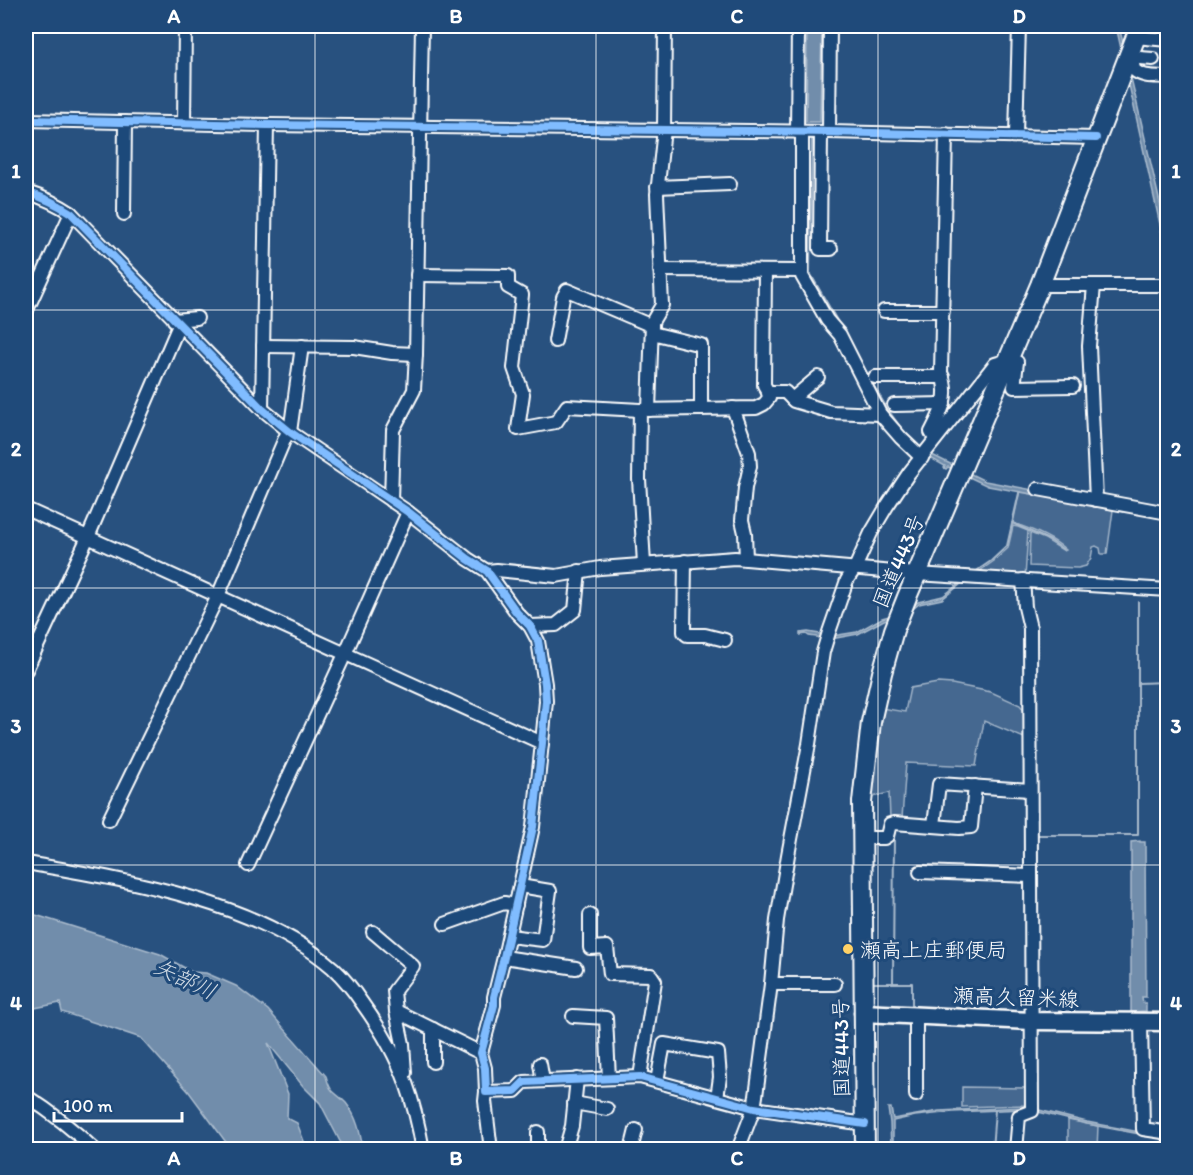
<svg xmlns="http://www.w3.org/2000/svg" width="1193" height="1175" viewBox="0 0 1193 1175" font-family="Itim,'Klee One',sans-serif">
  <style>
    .green { fill: #446890; stroke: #a2b4c8; stroke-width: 1.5 }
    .water { fill: #718dab; stroke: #aabbcd; stroke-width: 1.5 }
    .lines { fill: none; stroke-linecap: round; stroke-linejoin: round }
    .stream { stroke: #aabbcd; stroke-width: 2 }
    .minor-casing { stroke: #fff; stroke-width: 16 }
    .major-casing { stroke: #fff; stroke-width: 21 }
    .highway-casing { stroke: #fff; stroke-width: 22 }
    .minor { stroke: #1f4a7a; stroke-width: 12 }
    .major { stroke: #1f4a7a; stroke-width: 16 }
    .highway { stroke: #1f4a7a; stroke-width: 18 }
    .cycleway-casing { stroke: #1f4a7a; stroke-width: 11 }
    .cycleway { stroke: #80bcff; stroke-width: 8 }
    .grid { fill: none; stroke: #fff; stroke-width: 1.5; stroke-opacity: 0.55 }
    .poi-dot { fill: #ffd166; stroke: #1f4a7a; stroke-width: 2 }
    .labels { text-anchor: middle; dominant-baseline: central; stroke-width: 6; stroke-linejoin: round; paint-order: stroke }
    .street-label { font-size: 21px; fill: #fff; stroke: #1f4a7a }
    .poi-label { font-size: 21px; fill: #fff; stroke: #1f4a7a; text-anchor: start }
    .water-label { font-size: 22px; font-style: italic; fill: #d4dde6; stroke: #1f4a7a }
    .neatline { fill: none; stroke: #fff; stroke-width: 2 }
    .grid-label { font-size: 20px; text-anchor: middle; font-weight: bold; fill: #fff }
  </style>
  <rect width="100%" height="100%" fill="#28517f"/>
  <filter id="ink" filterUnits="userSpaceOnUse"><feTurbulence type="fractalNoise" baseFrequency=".0167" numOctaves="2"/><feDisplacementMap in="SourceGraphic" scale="12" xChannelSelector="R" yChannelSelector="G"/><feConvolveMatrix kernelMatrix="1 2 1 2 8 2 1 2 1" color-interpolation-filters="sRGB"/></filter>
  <g filter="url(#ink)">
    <g class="green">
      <path d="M1020,490L1113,510L1107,554H1101L1100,548L1096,546L1093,547L1091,558L1086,566L1078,568L1029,566L1030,533L1045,539L1064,551L1066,550C1052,537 1031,529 1013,523Z"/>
      <polygon points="1013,526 1018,527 1028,531 1025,578 977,573 994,561 1008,548"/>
      <path d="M938,683L952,684L991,692L1020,705C1028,714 1025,726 1024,738L984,721L976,766L906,763L902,818H890L889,793L872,797L881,708L905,712L910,688Z"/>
      <polygon points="962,1087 1028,1088 1028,1105 962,1107"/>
      <polygon points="1068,1120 1098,1126 1097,1149 1068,1149"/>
    </g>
    <g class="water">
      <polygon points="807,26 822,26 820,122 806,122"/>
      <polygon points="1116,26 1119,26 1167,233 1167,256"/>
      <polygon points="930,454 985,481 1167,515 1167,519 988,486 948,467 946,469 944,468 945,466 927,456"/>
      <polygon points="960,583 961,584 942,599 919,604 908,613 884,620 858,634 831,639 809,636 806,634 800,635 800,633 808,632 832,636 857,632 882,618 907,611 918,602 943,596"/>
      <polygon points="1140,841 1140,842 1145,842 1146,997 1142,997 1143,1003 1146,1003 1146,1011 1131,1012 1131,842"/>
      <path d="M26,912L160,954L192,972L206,973L236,986L268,1010L326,1076C331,1095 334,1090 346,1103C357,1117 360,1132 363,1149H344L320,1103L303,1086L268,1043L288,1094L287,1118L297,1123L307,1149H231L189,1092L141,1038L62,1012L60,1003L30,1009L26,1007Z"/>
      <polygon points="1027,1107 1087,1122 1140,1132 1140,1134 1087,1124 1026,1109 953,1112 915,1116 893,1121 893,1149 891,1149 890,1123 888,1108 891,1108 893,1119 939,1111"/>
    </g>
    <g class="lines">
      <g class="stream">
        <polyline points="812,136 810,273 840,326"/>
        <polyline points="869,378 888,410 904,432 923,450"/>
        <polyline points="1012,523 1051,541 1064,550"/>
        <polyline points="975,572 991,561 1007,546 1019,493"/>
        <polyline points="1138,683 1168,682"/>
        <polyline points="1035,835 1138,835 1138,602"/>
        <polyline points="871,983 912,983 912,1005"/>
        <polyline points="893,983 894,832"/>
        <polyline points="992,1150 995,1110"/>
      </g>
      <g class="minor-casing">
        <g id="minor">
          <polyline points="1135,37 1168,40"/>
          <polyline points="1127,57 1153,59"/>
          <path d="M1132,58L1134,70C1143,78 1156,76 1168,77"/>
          <polyline points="26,120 267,125 829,132 1096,138"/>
          <polyline points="184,123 185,26"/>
          <polyline points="797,132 798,26"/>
          <polyline points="802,132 802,276 827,320 840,335 880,414 901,438 922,458"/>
          <polyline points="821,132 820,249 831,249"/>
          <polyline points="829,132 830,26"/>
          <polyline points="1016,135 1019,26"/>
          <polyline points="657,187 730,184"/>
          <path d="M26,192C42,197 56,203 71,213L262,409L290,432L408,512L468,559L487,571L517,613L530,626L538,641L545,684L546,701L542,743L533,827L504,957L494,997V1005L481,1053L485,1068L486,1092L515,1091L524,1082L640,1077L754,1108L865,1124"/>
          <polyline points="124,214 125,122"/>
          <polyline points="660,270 801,271"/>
          <polyline points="765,271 764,385 768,392"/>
          <polyline points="417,275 508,276 508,287 522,295 514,368 523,394 518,429 556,422 567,406 640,410 756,408 764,404 769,398 768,392 785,392 794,401 831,412 880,414"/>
          <polyline points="1040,285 1168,285"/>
          <polyline points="1094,285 1089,346 1096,500"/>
          <polyline points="884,311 943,311"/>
          <polyline points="26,312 71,213"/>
          <polyline points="174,320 197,318"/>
          <polyline points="652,333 701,345 701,409"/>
          <polyline points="555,341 563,297 567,290 652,326"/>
          <polyline points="263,346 354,347 392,353 416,354"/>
          <polyline points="875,377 943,377"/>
          <polyline points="792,399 818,377"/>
          <polyline points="894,405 944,404"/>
          <polyline points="733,408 749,453 750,466 745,488 742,520 745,533 746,559"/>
          <polyline points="262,409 267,125"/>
          <polyline points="640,410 639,479 644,564"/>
          <polyline points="649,410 652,322 662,305 657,194 664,129 665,26"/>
          <polyline points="290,432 302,346"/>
          <path d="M935,439L931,432C941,413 951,395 941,373L946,134"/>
          <polyline points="1038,489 1168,513"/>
          <polyline points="391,501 393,430 414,390 416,354 422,26"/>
          <polyline points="26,509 542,743"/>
          <polyline points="685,561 684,632 687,635 705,635 725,640"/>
          <polyline points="487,571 497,570 556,576 600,568 735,558 917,574 1168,590"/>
          <polyline points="530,626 556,625 575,610 579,571"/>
          <polyline points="26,670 88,537 179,325"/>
          <polyline points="109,820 218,596 288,431"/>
          <polyline points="934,825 939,784 1030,790"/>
          <polyline points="867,838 884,838 887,836 890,824 894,823 959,828 971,827 975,786"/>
          <path d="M26,863C125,880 255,900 333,968C345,979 354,991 362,1003C380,1028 396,1055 406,1083C414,1105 419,1127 423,1150"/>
          <polyline points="248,865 345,654 408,512"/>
          <polyline points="920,872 1030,876"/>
          <polyline points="590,915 590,948 607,947 610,974 651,975 655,981 640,1077"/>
          <polyline points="445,924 504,903 516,905"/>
          <polyline points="373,932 413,966 394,991 396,1011 403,1044 405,1073"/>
          <polyline points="509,936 543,940 550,891 520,886"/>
          <polyline points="504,957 576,968"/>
          <polyline points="771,984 835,984"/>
          <polyline points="396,1011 481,1053"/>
          <polyline points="573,1016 606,1018 609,1078"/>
          <polyline points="916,1016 916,1095"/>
          <polyline points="1141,1021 1143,1129 1163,1132 1168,1135"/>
          <polyline points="433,1062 433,1029"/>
          <polyline points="540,1064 543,1081"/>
          <polyline points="657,1081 664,1044 718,1053 720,1077 717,1098"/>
          <polyline points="486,1092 485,1101 491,1150"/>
          <path d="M26,1096C51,1112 73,1129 95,1150"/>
          <polyline points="574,1103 607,1109"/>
          <polyline points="538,1150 538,1132"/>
          <polyline points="565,1150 572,1126 577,1079"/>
          <polyline points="631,1150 636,1130"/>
          <polyline points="738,1150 754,1108 756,1096 771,984 777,920 788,855 809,744 823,652 829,632 847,580 855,568 871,533 887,506 909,473 995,364 1009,360 1017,362 1014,387 1073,386"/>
          <polyline points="1016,1150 1019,1116 1032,1111 1030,628 1025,607 1023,580"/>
        </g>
      </g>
      <g class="major-casing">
        <polyline id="major" points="863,1013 1032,1021 1168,1022"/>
      </g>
      <g class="highway-casing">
        <polyline id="highway" points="865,1150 862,802 871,722 882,673 894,630 907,597 1040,285 1140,26"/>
      </g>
      <use href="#minor" class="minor"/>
      <use href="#major" class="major"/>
      <use href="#highway" class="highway"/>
      <g class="cycleway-casing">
        <g id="cycleway">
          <polyline points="26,120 267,125 829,132 1096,138"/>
          <path d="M26,192C42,197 56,203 71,213L262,409L290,432L408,512L468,559L487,571L517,613L530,626L538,641L545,684L546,701L542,743L533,827L504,957L494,997V1005L481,1053L485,1068L486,1092L515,1091L524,1082L640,1077L754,1108L865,1124"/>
        </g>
      </g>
      <use href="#cycleway" class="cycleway"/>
    </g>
  </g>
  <path class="grid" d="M315,26V1150M596,26V1150M878,26V1150M26,310H1168M26,588H1168M26,865H1168"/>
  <circle class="poi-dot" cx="848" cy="949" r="6"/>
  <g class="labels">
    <g class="street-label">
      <text transform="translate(898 561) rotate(-67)">国道443号</text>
      <text transform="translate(1016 997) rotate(2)">瀬高久留米線</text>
      <text transform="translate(841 1048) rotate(-91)">国道443号</text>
    </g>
    <g class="poi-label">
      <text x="860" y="949">瀬高上庄郵便局</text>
    </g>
    <g class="water-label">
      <text transform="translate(185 979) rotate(25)">矢部川</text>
    </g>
  </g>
  <rect width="1193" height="1175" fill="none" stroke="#1f4a7a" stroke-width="66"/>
  <path d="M54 1112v9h128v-9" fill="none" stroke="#ffffff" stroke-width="3"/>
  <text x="63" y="1112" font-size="18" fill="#ffffff" stroke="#1f4a7a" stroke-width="4.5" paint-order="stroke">100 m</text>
  <rect x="33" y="33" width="1127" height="1109" class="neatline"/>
  <g class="grid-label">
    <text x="174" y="23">A</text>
    <text x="456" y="23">B</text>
    <text x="737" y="23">C</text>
    <text x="1019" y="23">D</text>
    <text x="16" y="178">1</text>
    <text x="1176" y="178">1</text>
    <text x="16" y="456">2</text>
    <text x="1176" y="456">2</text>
    <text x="16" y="733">3</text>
    <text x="1176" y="733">3</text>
    <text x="16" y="1010">4</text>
    <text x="1176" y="1010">4</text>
    <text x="174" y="1165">A</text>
    <text x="456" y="1165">B</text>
    <text x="737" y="1165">C</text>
    <text x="1019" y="1165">D</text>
  </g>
</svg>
